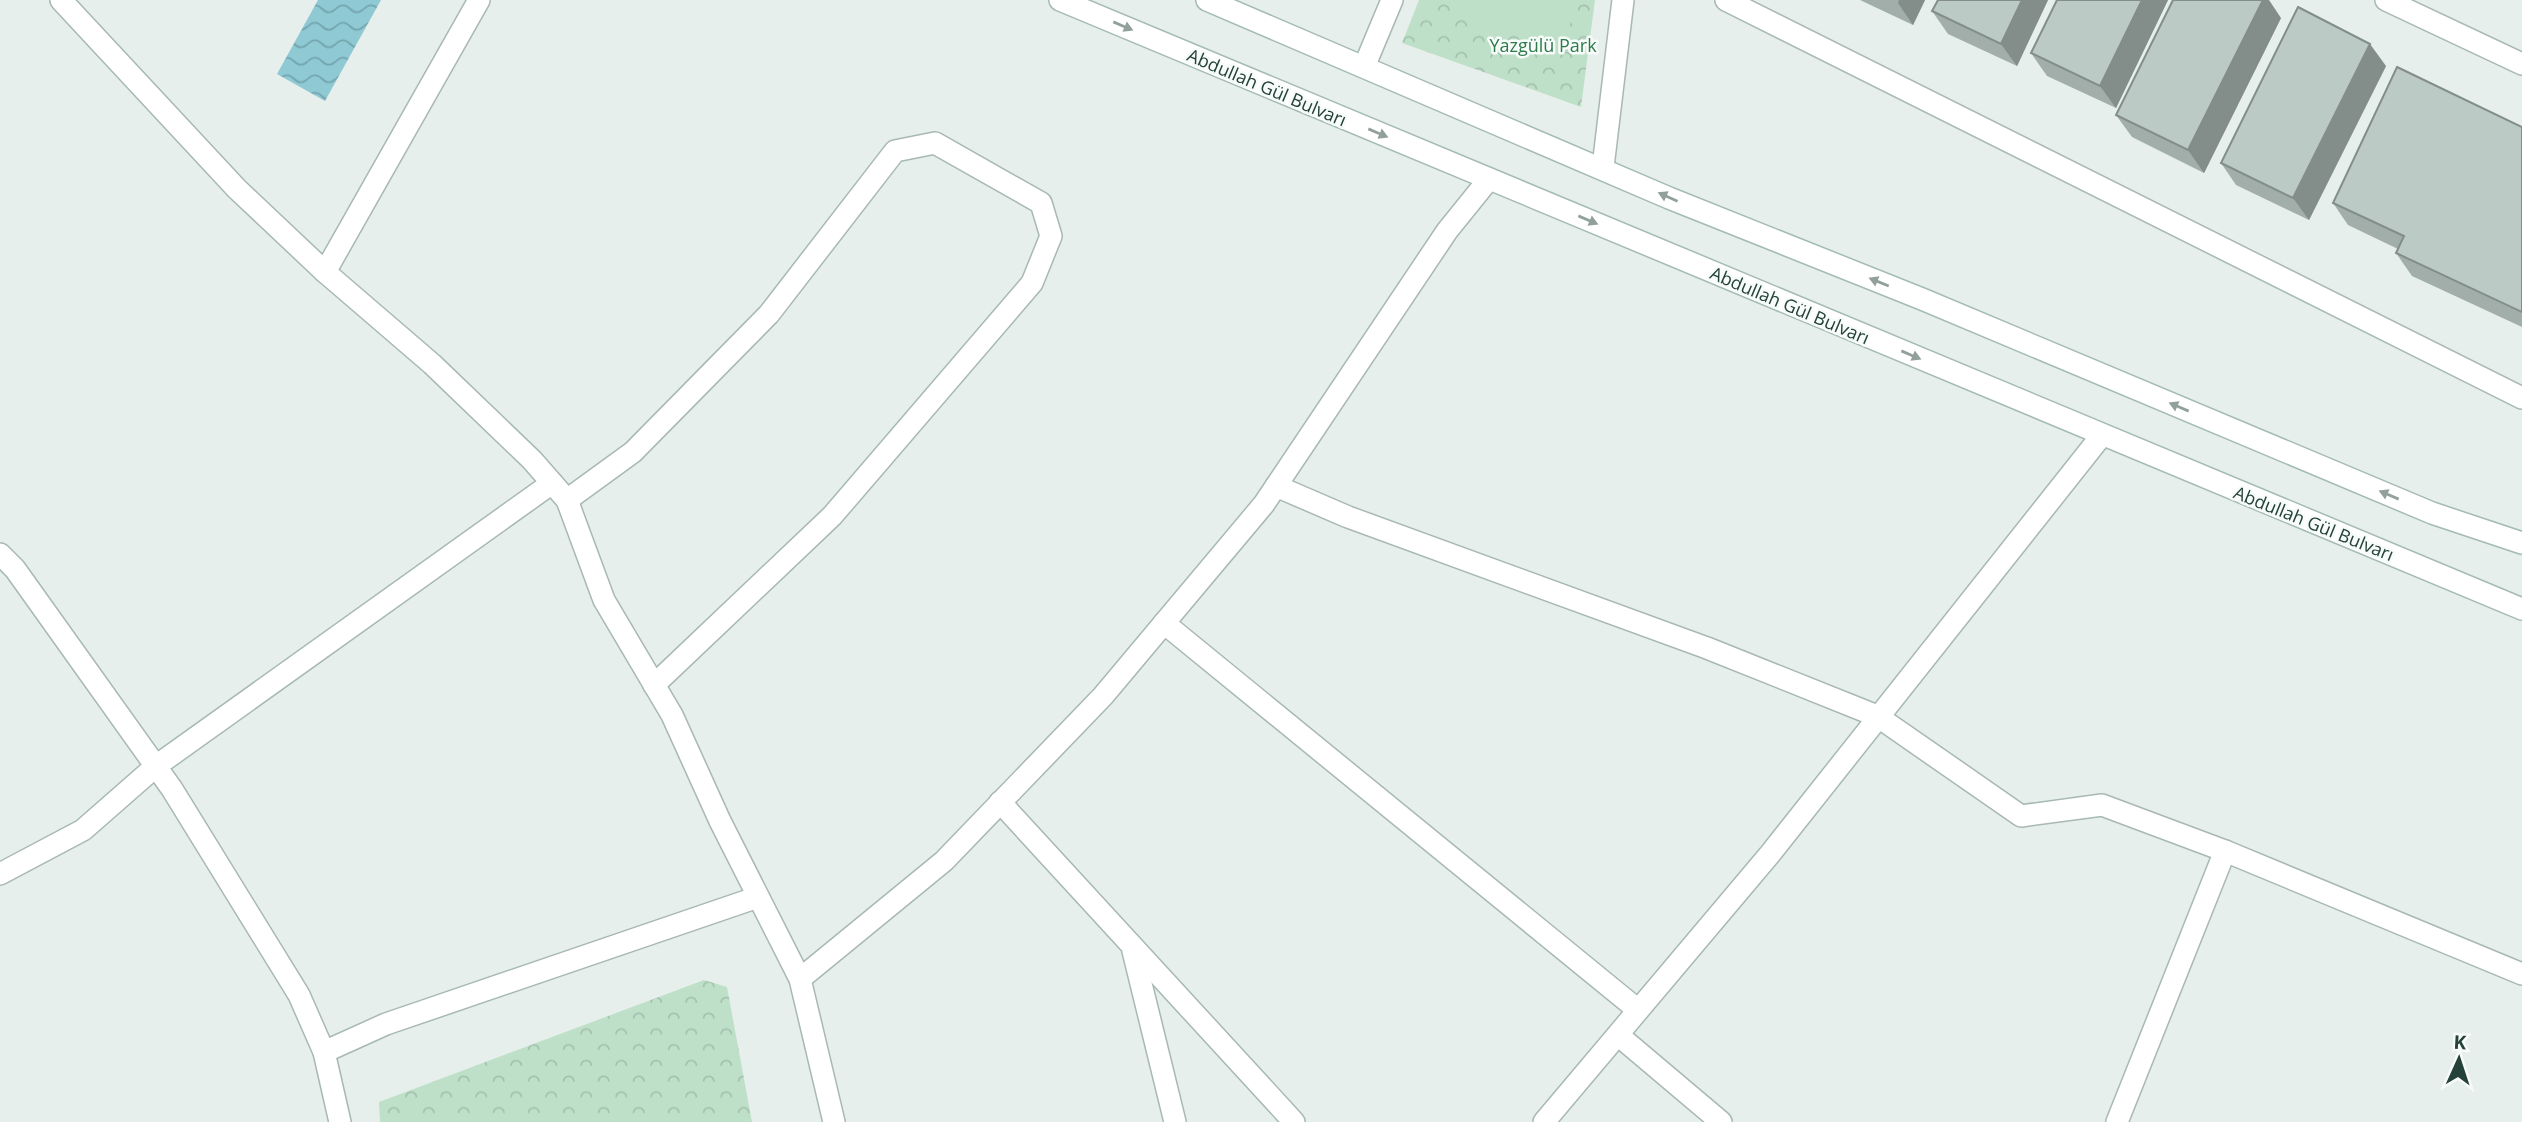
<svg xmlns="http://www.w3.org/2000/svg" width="2522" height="1122" viewBox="0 0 2522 1122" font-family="'Open Sans',sans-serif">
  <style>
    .forest { fill: url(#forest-crowns) }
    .pitch { fill: #bfe0c8 }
    .water { fill: url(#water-waves) }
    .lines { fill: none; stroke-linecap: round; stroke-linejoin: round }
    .service-casing { stroke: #a8b8b2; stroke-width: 24 }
    .minor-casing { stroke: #a8b8b2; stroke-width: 24 }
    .tertiary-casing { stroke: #a8b8b2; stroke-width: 24 }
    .secondary-casing { stroke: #a4bbb3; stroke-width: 24 }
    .service { stroke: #fff; stroke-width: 21 }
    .minor { stroke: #fff; stroke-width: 21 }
    .tertiary { stroke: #fff; stroke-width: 21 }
    .secondary { stroke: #fff; stroke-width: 21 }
    .wall { fill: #a1aea9 }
    .shaded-wall { fill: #838d89 }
    .building { fill: #bbcac4; stroke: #838d89; stroke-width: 2 }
    .oneway { fill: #92a09c }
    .labels { text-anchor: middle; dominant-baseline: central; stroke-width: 5; stroke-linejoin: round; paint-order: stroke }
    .park-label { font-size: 18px; fill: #2d7a4b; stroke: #f7fbf9 }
    .street-label { font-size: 18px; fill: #24423a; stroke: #f7fbf9 }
  </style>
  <defs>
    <pattern id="forest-crowns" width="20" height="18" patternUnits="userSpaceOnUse" patternTransform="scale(1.75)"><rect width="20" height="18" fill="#bfe0c8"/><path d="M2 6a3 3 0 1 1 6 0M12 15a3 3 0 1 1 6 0" fill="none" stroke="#a4c1ad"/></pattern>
    <pattern id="water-waves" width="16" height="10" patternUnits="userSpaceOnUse" patternTransform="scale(1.75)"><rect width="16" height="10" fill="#8ec9d4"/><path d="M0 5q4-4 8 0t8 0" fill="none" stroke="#74a5ad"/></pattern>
  </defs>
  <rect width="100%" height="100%" fill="#e6efeb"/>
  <g class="forest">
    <polygon points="1419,0 1595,0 1581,107 1402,43"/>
    <polygon points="704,980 727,987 752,1122 380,1122 379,1102"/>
  </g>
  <polygon class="pitch" points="1463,0 1580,0 1558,53 1458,13"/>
  <polygon class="water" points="318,0 381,0 325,101 277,74"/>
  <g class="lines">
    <g class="service-casing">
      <g id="service">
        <polyline points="1726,0 2522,398"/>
        <polyline points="1603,167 1623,0"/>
      </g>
    </g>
    <g class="minor-casing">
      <g id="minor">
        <polyline points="2386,0 2522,64"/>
        <polyline points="1364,67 1392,0"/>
        <polyline points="325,272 479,0"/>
        <polyline points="1276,486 1348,517 1707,648 1877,716 2021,816 2102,805 2225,851 2522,974"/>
        <polyline points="567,500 633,452 769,314 895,151 935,143 1041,203 1051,236 1032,283 832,516 654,685"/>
        <polyline points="0,554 15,569 172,789 299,995 324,1052 340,1122"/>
        <polyline points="1164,623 1638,1010"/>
        <polyline points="1000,802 1294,1122"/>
        <polyline points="0,874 83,830 156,766 552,483"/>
        <polyline points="1133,951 1175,1122"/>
        <polyline points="800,979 944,861 1103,696 1264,504 1447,231 1489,179"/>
        <polyline points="1618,1035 1721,1122"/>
        <polyline points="324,1052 386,1024 758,897"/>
        <polyline points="2117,1122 2225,851"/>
      </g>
    </g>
    <g class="tertiary-casing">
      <g id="tertiary">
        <polyline points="61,0 237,189 325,272 432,364 532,460 567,500 604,600 672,715 720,821 800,979 834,1122"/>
        <polyline points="1544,1122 1770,854 2102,435"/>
      </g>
    </g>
    <g class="secondary-casing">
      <g id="secondary">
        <polyline points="1060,0 2522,609"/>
        <polyline points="1207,0 1669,198 1922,299 2432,513 2522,543"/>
      </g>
    </g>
    <use href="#service" class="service"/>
    <use href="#minor" class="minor"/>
    <use href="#tertiary" class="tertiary"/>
    <use href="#secondary" class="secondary"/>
  </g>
  <g class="wall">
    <polygon points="1860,0 1925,0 1913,25"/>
    <polygon points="1938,0 2048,0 2017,66 1948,34 1932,11"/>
    <polygon points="2057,0 2168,0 2116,108 2047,76 2031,53"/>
    <polygon points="2281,18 2204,173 2132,137 2116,115"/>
    <polygon points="2386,66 2309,220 2236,185 2221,163"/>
    <polygon points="2522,127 2522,327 2412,276 2396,253 2398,249 2348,225 2333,203"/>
  </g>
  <g class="shaded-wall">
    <polygon points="1899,0 1925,0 1913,25 1898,3"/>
    <polygon points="2022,0 2048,0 2017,66 2001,44"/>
    <polygon points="2142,0 2168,0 2116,108 2100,86"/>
    <polygon points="2263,0 2269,0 2281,18 2204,173 2188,150"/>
    <polygon points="2370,44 2386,66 2309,220 2293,198"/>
  </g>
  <g class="building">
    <polygon points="1938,0 2022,0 2001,44 1932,11"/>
    <polygon points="2057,0 2142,0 2100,86 2031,53"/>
    <polygon points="2173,0 2263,0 2188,150 2116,115"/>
    <polygon points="2298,7 2370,44 2293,198 2221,163"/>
    <polygon points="2397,67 2522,127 2522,312 2396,253 2404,236 2333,203"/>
  </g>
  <defs><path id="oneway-solid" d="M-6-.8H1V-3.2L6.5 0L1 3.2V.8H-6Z" transform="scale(1.75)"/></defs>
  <g class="oneway">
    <use href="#oneway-solid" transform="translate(1123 26) rotate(23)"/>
    <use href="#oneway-solid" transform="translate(1378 133) rotate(23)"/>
    <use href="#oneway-solid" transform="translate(1668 197) rotate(-156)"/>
    <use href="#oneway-solid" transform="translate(1588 220) rotate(23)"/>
    <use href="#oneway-solid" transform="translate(1879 282) rotate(-158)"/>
    <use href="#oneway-solid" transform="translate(1911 355) rotate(23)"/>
    <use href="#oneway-solid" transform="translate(2179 407) rotate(-157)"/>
    <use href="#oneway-solid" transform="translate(2389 495) rotate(-157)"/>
  </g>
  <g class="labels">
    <g class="park-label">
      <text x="1543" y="45">Yazgülü Park</text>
    </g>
    <g class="street-label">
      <text transform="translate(1267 87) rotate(23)">Abdullah Gül Bulvarı</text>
      <text transform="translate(1790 305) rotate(23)">Abdullah Gül Bulvarı</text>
      <text transform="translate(2314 523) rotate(22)">Abdullah Gül Bulvarı</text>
    </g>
  </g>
  <g transform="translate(2459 1059) rotate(3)" stroke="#f7fbf9" stroke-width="5" paint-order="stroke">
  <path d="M0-5L12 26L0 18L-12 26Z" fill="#24423a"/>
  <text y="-10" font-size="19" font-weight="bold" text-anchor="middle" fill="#24423a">K</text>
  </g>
</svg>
